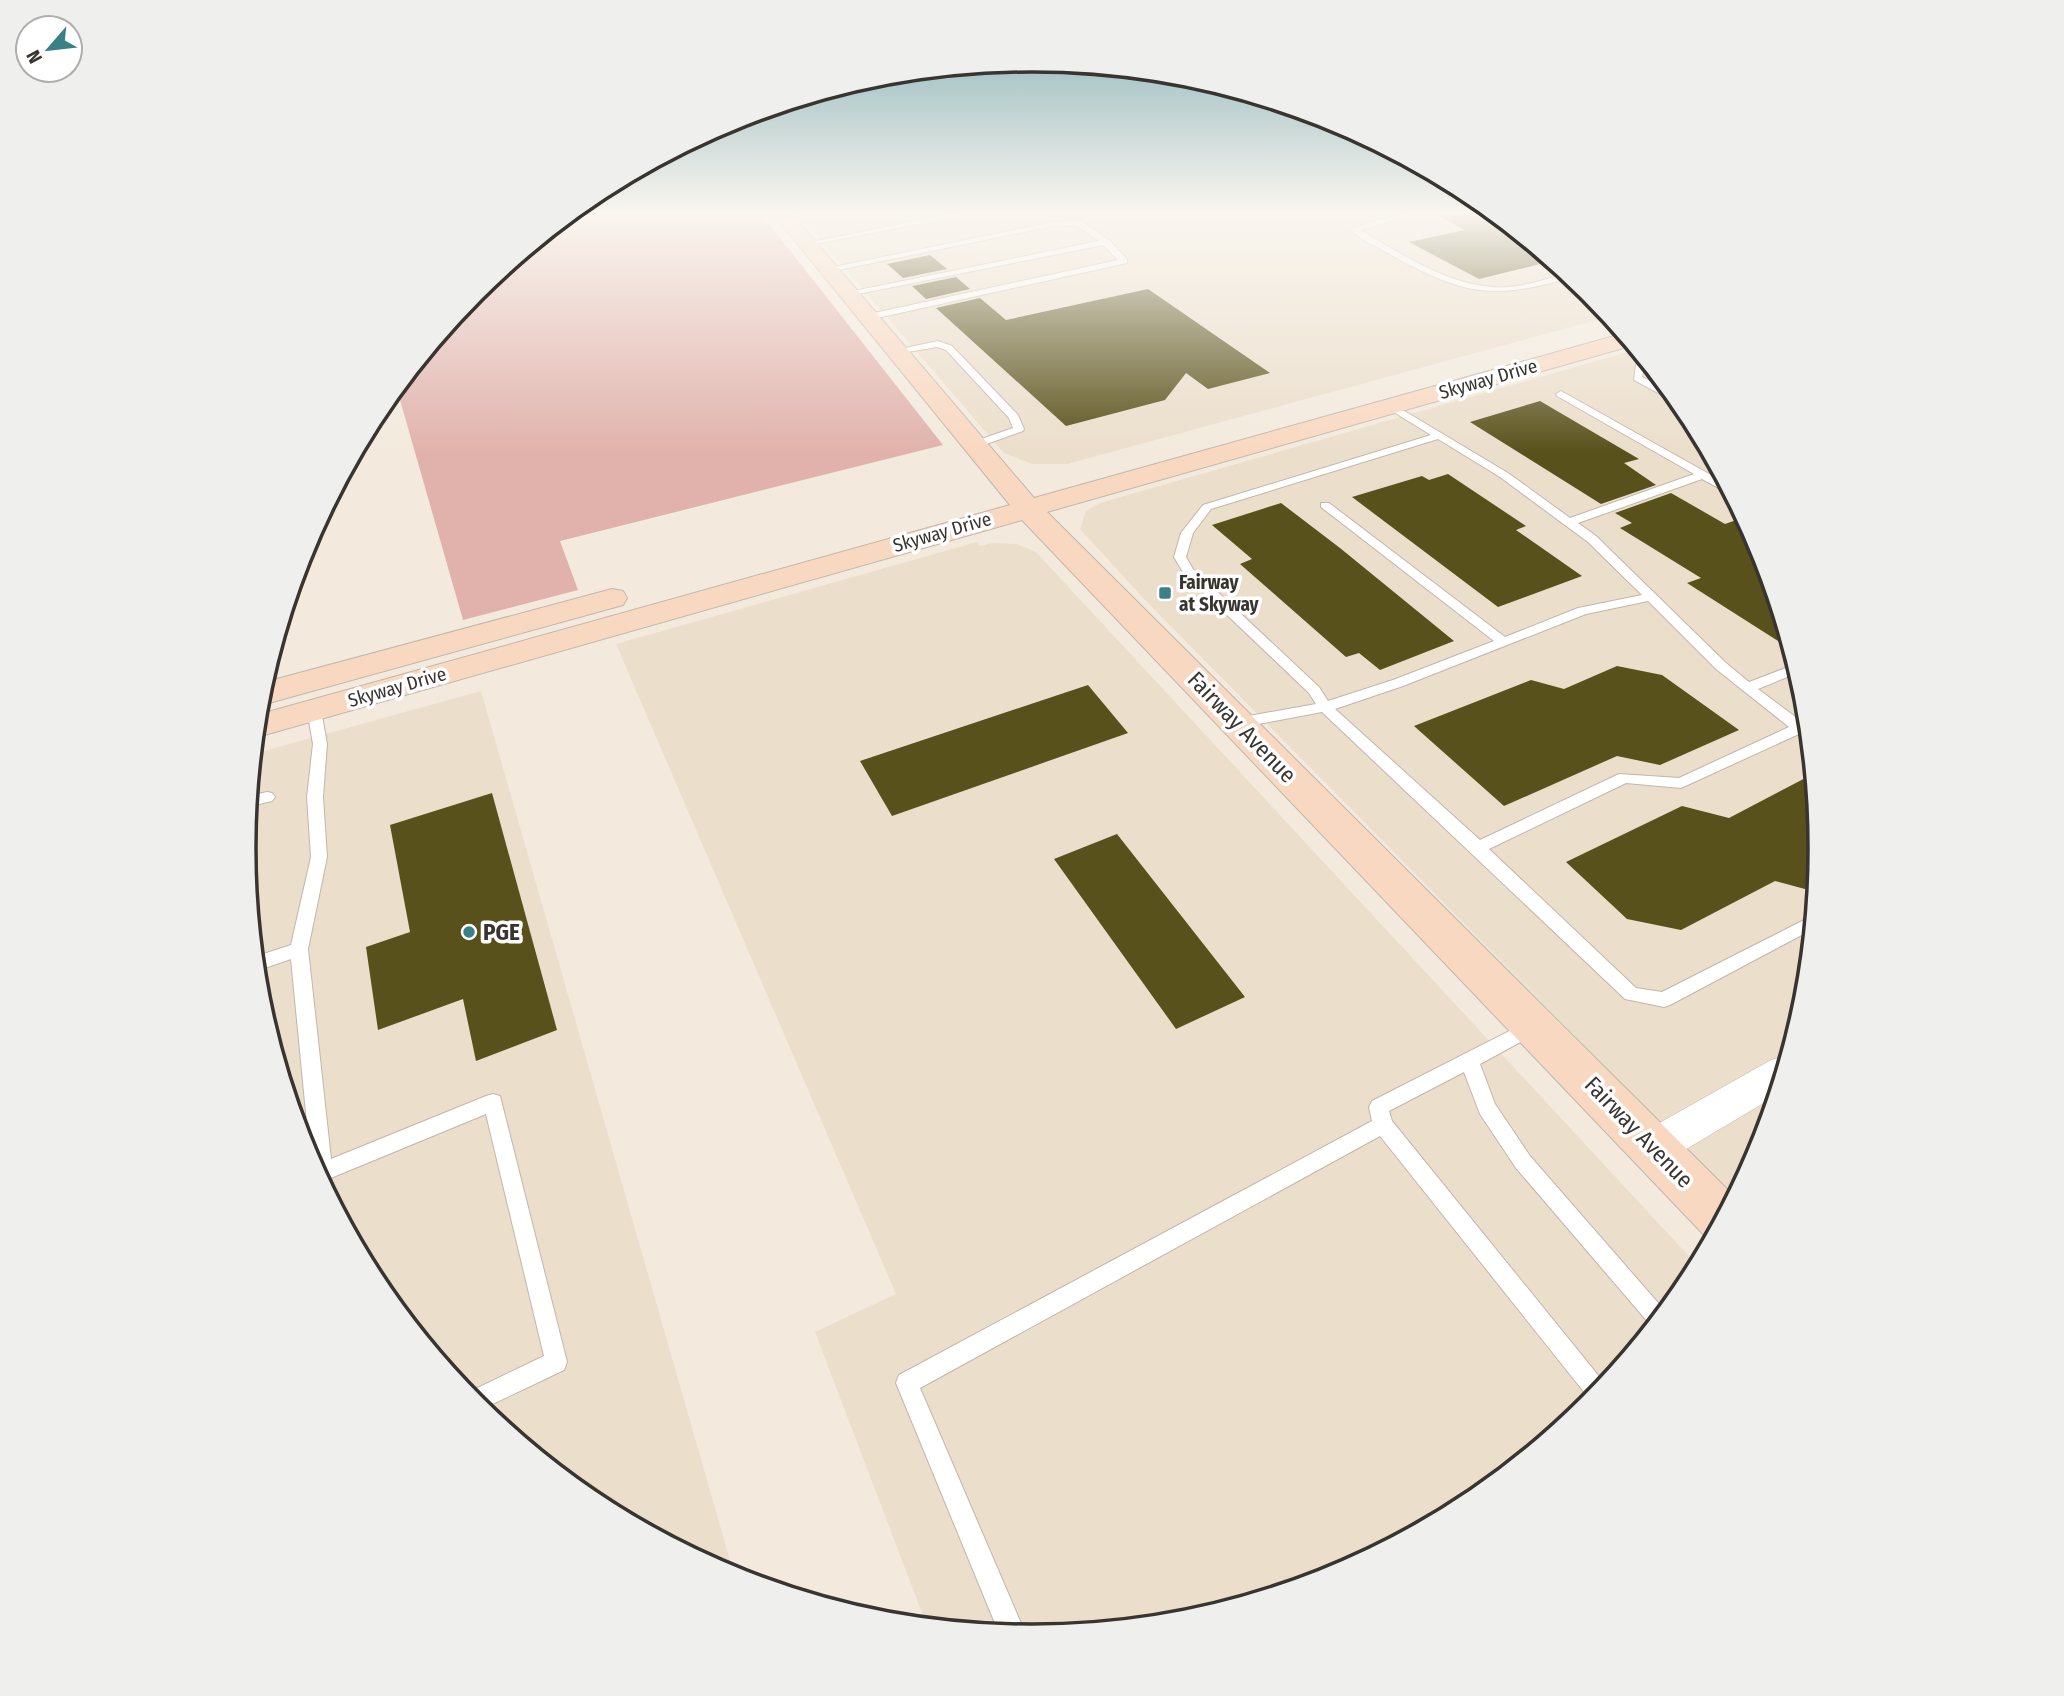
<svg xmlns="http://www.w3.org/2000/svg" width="2064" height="1696" viewBox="0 0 2064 1696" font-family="'Fira Sans Condensed',sans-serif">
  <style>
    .built { fill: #ebdecb }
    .green { fill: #e1b2ac }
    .building { fill: #59511b }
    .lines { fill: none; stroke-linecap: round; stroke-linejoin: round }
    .lane-casing { stroke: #c0b7ab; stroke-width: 2 }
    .street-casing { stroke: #c0b7ab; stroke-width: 1 }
    .secondary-casing { stroke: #c0b7ab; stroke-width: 2 }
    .lane { fill: #fff; fill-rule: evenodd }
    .street { fill: #fff; fill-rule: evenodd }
    .secondary { fill: #f9d8c1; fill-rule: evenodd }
    .poi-dot { fill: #398186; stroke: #fff; stroke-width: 2.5 }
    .labels { text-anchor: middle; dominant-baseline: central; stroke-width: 7; stroke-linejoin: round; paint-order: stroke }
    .far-street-label { font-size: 19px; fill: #38342f; stroke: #fff }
    .far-poi-label { font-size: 19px; font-weight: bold; fill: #38342f; stroke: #fff; text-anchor: start }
    .street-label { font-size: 23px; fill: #38342f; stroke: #fff }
    .poi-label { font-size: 23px; font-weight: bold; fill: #38342f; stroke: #fff; text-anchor: start }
    .rim { fill: none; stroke: #38342f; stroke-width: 3.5 }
  </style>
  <rect width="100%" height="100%" fill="#f3eadd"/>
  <g class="built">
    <polygon points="799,215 1498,215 1590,291 1611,316 1067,464 1032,464 1004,453"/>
    <polygon points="1638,349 1688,410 1761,547 1805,695 1820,848 1805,1002 1760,1150 1735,1198 1148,603 1080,529 1086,511 1100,503"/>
    <polygon points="977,542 980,546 993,543 1017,544 1036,552 1698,1266 1687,1286 1589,1406 1470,1504 1333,1577 1185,1621 1032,1636 927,1626 815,1332 896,1294 616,644"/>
    <polygon points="481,691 735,1578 594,1503 474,1405 376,1286 303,1149 259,1001 244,848 253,754"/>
  </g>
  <polygon class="green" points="566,215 762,215 943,445 560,541 578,590 463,620 396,386 475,290"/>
  <g class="building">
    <polygon points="1437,215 1498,215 1553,261 1479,279 1409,242 1465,230"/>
    <polygon points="930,255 947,269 903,278 887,264"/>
    <polygon points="956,277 970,289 926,299 912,286"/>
    <polygon points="1148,289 1270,373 1208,389 1186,373 1165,400 1066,426 936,308 980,298 1006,320"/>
    <polygon points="1540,401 1639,459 1624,463 1656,485 1601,504 1470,422"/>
    <polygon points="1448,474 1526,526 1516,530 1582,576 1498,607 1352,497 1422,476 1429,480"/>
    <polygon points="1671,493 1725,524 1745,517 1761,547 1792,650 1687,583 1701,578 1620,528 1632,523 1615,513"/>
    <polygon points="1281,503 1340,548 1454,641 1380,670 1359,653 1346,657 1240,564 1252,559 1212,525"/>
    <polygon points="1617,666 1662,675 1739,730 1660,765 1617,756 1504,806 1414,726 1531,680 1564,689"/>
    <polygon points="1088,685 1128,733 892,816 860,761"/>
    <polygon points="1813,774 1820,848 1816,892 1775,881 1681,930 1627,919 1566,862 1682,806 1729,818"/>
    <polygon points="492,793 557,1030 476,1061 463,999 378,1030 366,947 410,932 390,825"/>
    <polygon points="1117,834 1245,997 1176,1029 1054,859"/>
  </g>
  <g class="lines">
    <g class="lane-casing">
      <g id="lane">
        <polygon points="946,215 965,215 805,246 801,244"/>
        <path d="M1397,215H1412L1360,230C1405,256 1456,291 1510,287C1530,285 1549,278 1568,273L1573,277C1493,300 1465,296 1391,255C1378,247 1360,240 1350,229Z"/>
        <polygon points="1081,221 1109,240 1127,259 1127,263 868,320 863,317 865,315 1118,260 1103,245 848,296 844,293 1099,241 1076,225 1054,226 828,272 824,269 1054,222"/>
        <polygon points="938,341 952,346 1018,415 1024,429 1023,431 978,447 970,447 970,443 1013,428 1009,418 946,350 937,347 896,354 891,351"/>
        <polygon points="1647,361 1651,366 1644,369 1642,377 1674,393 1681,402 1675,402 1634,380 1636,365"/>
        <path d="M1561,391L1727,484L1732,493L1726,492L1702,479L1578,523L1596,536L1726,663L1749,682L1796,664L1799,672L1758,689L1809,727L1810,739L1799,734L1681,788L1626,783L1489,849L1636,988L1662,992L1814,915L1813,929L1670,1005L1664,1007L1625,999L1322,712L1237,728L1232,726L1230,723L1237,718L1316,704L1309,693L1184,574L1174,557L1181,533L1203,505L1431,435L1387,408L1386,406L1391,403L1508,473L1570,518L1694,474L1557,396L1556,394ZM1438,439L1500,477L1588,542L1642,595L1578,608L1505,637L1329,503H1321V507L1494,641L1393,680L1328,701L1319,687L1193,569L1186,557L1193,533L1211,509ZM1648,601L1716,669L1789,727L1679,778L1619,774L1480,840L1335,709L1403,686L1586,614Z"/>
        <polygon points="314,705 321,710 327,744 323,797 327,857 308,949 331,1159 486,1096 493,1094 500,1096 567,1362 564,1370 480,1410 465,1394 544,1356 486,1114 321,1182 311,1164 291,959 256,971 254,957 291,945 311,857 307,797 313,744 307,710"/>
        <polygon points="267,792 272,793 275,797 272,801 247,807 249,796"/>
        <polygon points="1533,1019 1539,1022 1542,1027 1539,1032 1480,1064 1495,1104 1530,1156 1666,1312 1653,1328 1516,1168 1480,1114 1464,1072 1389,1111 1392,1121 1606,1385 1592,1402 1380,1136 920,1388 1026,1635 999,1633 896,1383 899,1375 1372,1121 1369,1107 1372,1101"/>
      </g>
    </g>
    <g class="street-casing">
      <polygon id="street" points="1784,1056 1789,1057 1777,1095 1668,1160 1654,1165 1640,1160 1634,1147 1640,1134 1771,1060"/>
    </g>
    <g class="secondary-casing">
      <g id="secondary">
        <polygon points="774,215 793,215 1034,498 1625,333 1634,345 1047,512 1735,1197 1713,1239 1705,1236 1022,520 254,738 257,715 1010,505"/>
        <polygon points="612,589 623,591 627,598 623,605 258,706 262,683"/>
      </g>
    </g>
    <use href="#lane" class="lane"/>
    <use href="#street" class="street"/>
    <use href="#secondary" class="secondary"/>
  </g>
  <linearGradient id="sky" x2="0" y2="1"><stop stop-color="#83aeb4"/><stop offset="0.47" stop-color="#faf6f0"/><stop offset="1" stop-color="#faf6f0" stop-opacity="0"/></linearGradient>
  <rect width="2064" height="453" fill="url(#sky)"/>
  <g class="poi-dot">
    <rect x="1158" y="586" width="14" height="14" rx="3.5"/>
    <circle cx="469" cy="932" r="7"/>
  </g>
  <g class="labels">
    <g class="far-street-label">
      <text transform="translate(1488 379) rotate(-16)">Skyway Drive</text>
      <text transform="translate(942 532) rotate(-16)">Skyway Drive</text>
      <text transform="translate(397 687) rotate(-16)">Skyway Drive</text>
    </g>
    <g class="far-poi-label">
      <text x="1179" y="582">Fairway<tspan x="1179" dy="22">at Skyway</tspan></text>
    </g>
    <g class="street-label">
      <text transform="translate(1242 727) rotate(46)">Fairway Avenue</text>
      <text transform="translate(1639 1132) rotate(46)">Fairway Avenue</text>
    </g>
    <g class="poi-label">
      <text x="483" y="932">PGE</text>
    </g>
  </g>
  <path d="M0 0H2064V1696H0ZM256 848a776 776 0 1 1 1552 0a776 776 0 1 1-1552 0Z" fill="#efefee" fill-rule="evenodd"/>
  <path class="rim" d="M256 848a776 776 0 1 1 1552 0a776 776 0 1 1-1552 0Z"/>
  <g transform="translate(49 49) rotate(242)"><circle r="33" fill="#ffffff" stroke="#afaeac" stroke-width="2"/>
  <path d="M0-5L12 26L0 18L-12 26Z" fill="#398186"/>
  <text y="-10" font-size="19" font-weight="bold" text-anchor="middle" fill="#38342f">N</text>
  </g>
</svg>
